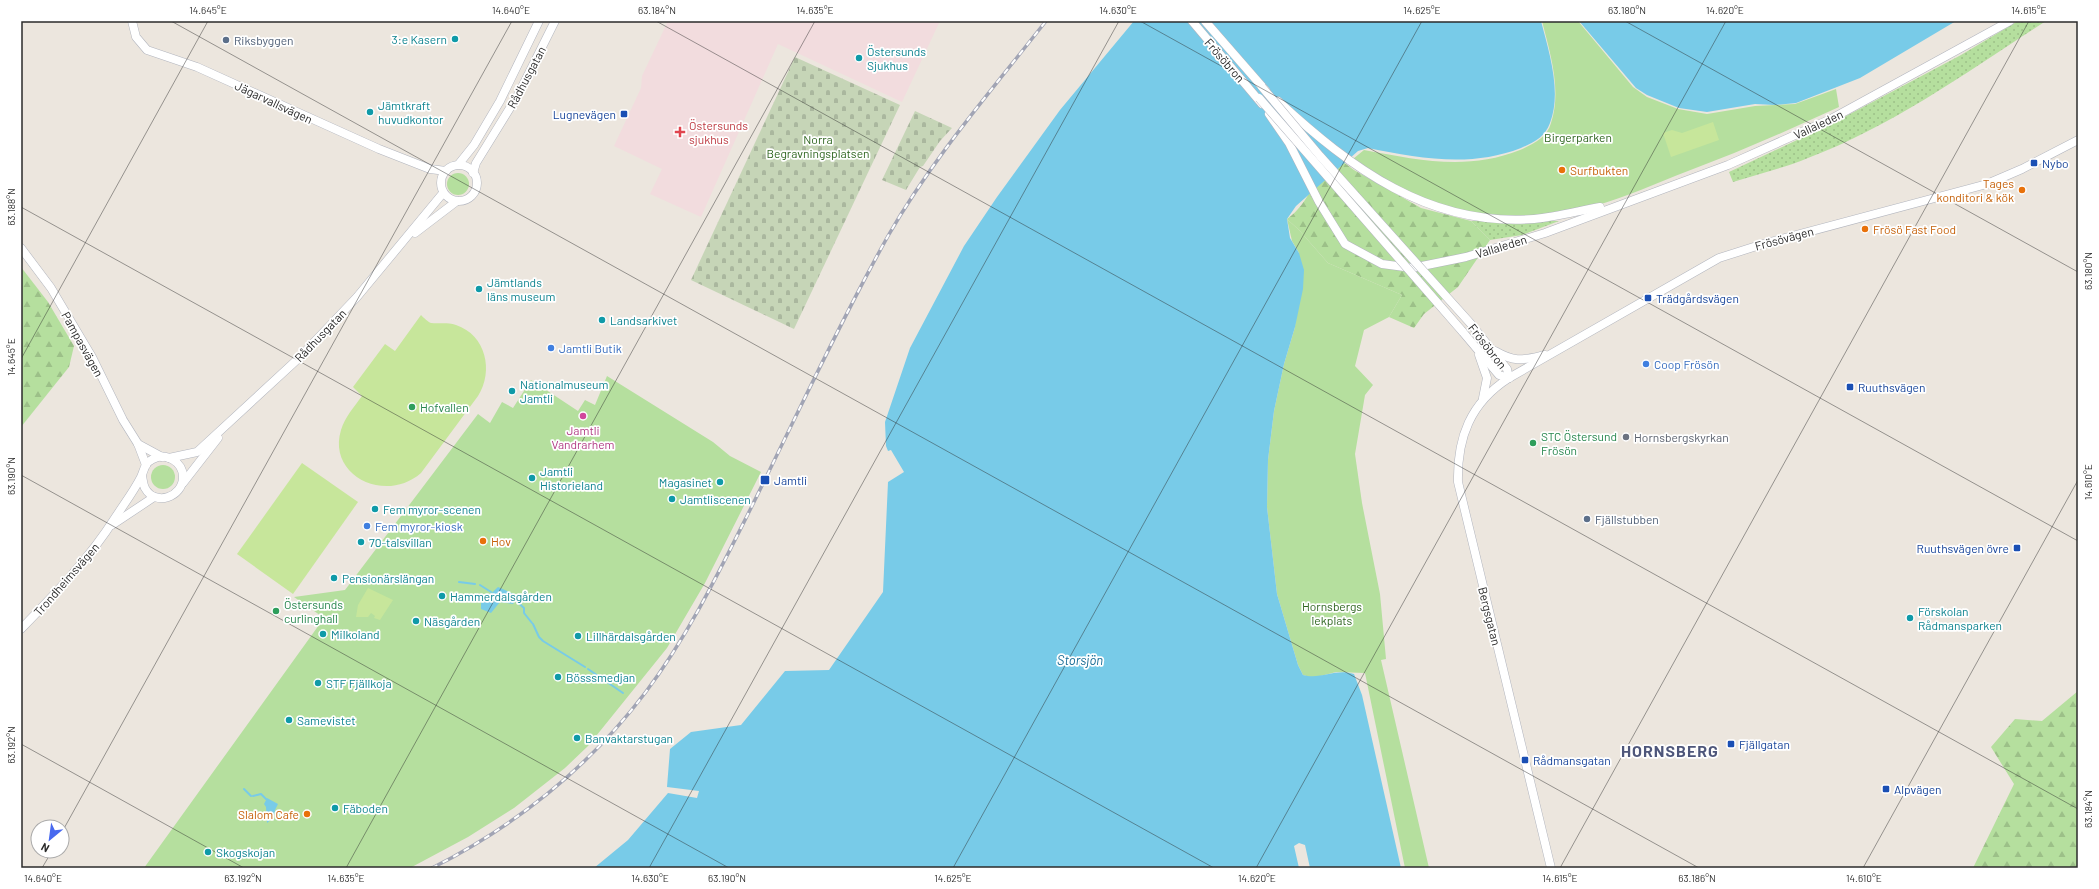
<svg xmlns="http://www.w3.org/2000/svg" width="2099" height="889" viewBox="0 0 2099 889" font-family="Barlow,sans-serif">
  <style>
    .medical { fill: #f2dcde }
    .grass { fill: url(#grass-dots) }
    .forest { fill: url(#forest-firs) }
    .cemetery { fill: url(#cemetery-stones) }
    .park { fill: #b5df9e }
    .pitch { fill: #c7e69b }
    .water { fill: #78cbe8 }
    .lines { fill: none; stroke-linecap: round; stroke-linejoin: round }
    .stream { stroke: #78cbe8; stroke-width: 2 }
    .secondary-casing { stroke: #b2b5be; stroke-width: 9 }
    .secondary { stroke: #fff; stroke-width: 8 }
    .rail-casing { stroke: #a1a4b4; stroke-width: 3.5 }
    .rail { stroke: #fff; stroke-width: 2; stroke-dasharray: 6; stroke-linecap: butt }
    .secondary-bridge-casing { stroke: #b2b5be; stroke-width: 9; stroke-linecap: butt }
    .secondary-bridge { stroke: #fff; stroke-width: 8 }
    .ticks { fill: none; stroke: #2b2b2b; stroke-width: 1; stroke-opacity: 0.45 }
    .culture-dot { fill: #0f9aa8; stroke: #fff; stroke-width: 1.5 }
    .service-dot { fill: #5c6f8a; stroke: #fff; stroke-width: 1.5 }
    .transit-dot { fill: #1a4fb4; stroke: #fff; stroke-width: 1.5 }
    .health-dot { fill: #e0444e; stroke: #fff; stroke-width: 1.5 }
    .food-dot { fill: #e8710a; stroke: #fff; stroke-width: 1.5 }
    .shop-dot { fill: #3f7fe0; stroke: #fff; stroke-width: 1.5 }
    .leisure-dot { fill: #2e9e5b; stroke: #fff; stroke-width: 1.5 }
    .hotel-dot { fill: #d1479c; stroke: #fff; stroke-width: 1.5 }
    .worship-dot { fill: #6b7280; stroke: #fff; stroke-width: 1.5 }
    .labels { text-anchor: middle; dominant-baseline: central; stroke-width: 3.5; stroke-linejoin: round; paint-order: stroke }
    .culture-label { font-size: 12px; fill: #0d838f; stroke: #fff; text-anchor: start }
    .service-label { font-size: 12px; fill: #4e5e75; stroke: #fff; text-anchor: start }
    .street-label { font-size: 12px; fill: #2b2b2b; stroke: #fff }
    .transit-label { font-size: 12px; fill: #164399; stroke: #fff; text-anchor: start }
    .health-label { font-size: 12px; fill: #be3a42; stroke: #fff; text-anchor: start }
    .park-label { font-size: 12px; fill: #2e651f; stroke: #fff }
    .food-label { font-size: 12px; fill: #c56008; stroke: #fff; text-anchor: start }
    .shop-label { font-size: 12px; fill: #366cbe; stroke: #fff; text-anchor: start }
    .leisure-label { font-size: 12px; fill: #27864d; stroke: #fff; text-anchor: start }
    .hotel-label { font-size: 12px; fill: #b23c85; stroke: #fff }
    .worship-label { font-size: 12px; fill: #5b616d; stroke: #fff; text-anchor: start }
    .water-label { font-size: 13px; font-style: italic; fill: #166b95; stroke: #fff }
    .district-label { font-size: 16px; font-weight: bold; letter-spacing: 1px; fill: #4e567a; stroke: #fff }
    .neatline { fill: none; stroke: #2b2b2b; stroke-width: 1.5 }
    .ticks-label { font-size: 10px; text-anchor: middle; fill: #2b2b2b }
  </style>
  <defs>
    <pattern id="grass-dots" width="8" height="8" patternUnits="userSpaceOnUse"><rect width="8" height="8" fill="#b5df9e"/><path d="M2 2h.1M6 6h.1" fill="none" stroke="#9cc088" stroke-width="1.8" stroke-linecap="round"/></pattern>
    <pattern id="forest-firs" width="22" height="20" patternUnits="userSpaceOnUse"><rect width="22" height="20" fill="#b5df9e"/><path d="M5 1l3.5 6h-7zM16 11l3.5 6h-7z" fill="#9cc088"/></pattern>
    <pattern id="cemetery-stones" width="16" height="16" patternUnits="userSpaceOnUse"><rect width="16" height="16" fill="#c6d5b7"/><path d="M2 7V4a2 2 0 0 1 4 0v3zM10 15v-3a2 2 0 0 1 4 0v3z" fill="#aab79e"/></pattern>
  </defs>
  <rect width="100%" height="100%" fill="#ece6de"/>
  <polygon class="medical" points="668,21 940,21 902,102 778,44 701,217 650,194 662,169 614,146 641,88 642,76"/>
  <g class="grass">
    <path d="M2018,21H2046C1970,70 1893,126 1808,158C1784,168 1758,174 1733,182L1729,172L1833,123L1961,55Z"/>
    <polygon points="1471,221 1559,221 1522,235 1490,240"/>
  </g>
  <g class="forest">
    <path d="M1327,150L1354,170L1421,208L1471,221L1490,240L1458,287L1424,314L1414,328L1389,317L1402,295L1328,263L1299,230L1287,219C1309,204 1318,174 1327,150Z"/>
    <polygon points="21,267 48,302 74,346 69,367 21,427"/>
    <polygon points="2078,691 2078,868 1973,868 2014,784 1991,747 2015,719 2042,721"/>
  </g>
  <g class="cemetery">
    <polygon points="795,57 900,105 794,329 691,280"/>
    <polygon points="915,111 952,128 940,141 923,166 920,167 906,190 882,180"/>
  </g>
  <g class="park">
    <path d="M1542,21H1578L1633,87L1647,97L1678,109L1707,114L1755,106L1795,104L1836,89L1839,107C1789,130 1739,152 1688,171C1657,183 1626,197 1594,206C1549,218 1489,220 1444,206C1411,196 1382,177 1353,159L1364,150C1418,160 1467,171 1520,150C1533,144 1547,138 1551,123C1562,90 1550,53 1542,21Z"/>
    <circle cx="458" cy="184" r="11"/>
    <polygon points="1287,219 1299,230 1328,263 1402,295 1389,317 1364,330 1355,366 1373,385 1365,395 1355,454 1362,503 1380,594 1386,659 1381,660 1429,868 1405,868 1365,673 1336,672 1313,678 1303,675 1298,665 1277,594 1267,507 1268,460 1274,411 1284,364 1295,327 1299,253 1292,241"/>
    <polygon points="607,376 713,442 730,456 761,472 705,583 667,648 588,746 565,768 514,808 468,837 410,868 144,868 324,618 294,597 345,590 478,414 490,423 502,402 513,408 531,380 578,411 585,400 595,405"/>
    <circle cx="163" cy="477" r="12"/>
  </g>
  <g class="pitch">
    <polygon points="1713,122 1719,140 1671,157 1663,133 1672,130 1682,133"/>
    <path d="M421,315C424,318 428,322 431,323C439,324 447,322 456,325C486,335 494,371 478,396L421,473C386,504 327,476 341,430C345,417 354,407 362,396L353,387L385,344L395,351Z"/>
    <polygon points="302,463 358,502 293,594 237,554"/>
    <polygon points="368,588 393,600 380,620 374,618 375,616 371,613 368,617 356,617 358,605"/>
  </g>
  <g class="water">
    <path d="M1134,21H1541C1549,52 1562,92 1550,123C1545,137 1533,143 1521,148C1470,168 1419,158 1368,148L1358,151L1296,206L1287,219L1290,238L1299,253L1304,270L1303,289L1295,327L1284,364L1274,411L1268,460L1267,507L1277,594L1298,665L1303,675C1321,680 1335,668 1354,674L1362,695L1401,868H1310L1305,845L1299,843L1294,846L1299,868H594L628,840L668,793L697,798L699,791L667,787L670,749L691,732L741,725L785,671L829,670L883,592L888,482L904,472L891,450L888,451L886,446L885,422L910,348L964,246L997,197L1060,110Z"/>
    <polygon points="1579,21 1956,21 1860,78 1796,103 1775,105 1755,104 1707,112 1679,108 1647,95 1636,88"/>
    <polygon points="498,587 514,594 515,600 513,604 500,602 491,613 481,609 481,603"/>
    <polygon points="267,798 278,804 275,810 274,817 267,823 266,807 264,804"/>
  </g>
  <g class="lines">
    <g class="stream">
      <polyline points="459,582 475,584"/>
      <polyline points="480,585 491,592"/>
      <polyline points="515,600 524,608 524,613 532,623"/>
      <polyline points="533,624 539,637 543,641 585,667"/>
      <polyline points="588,669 623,693"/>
      <polyline points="244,789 251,796"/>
      <polyline points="253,796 261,794 266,799"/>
    </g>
    <g class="secondary-casing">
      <g id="secondary">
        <polyline points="132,21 136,37 147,50 197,67 379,149 430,169 446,171"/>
        <polyline points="1192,21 1262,104"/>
        <polyline points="1205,21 1266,91"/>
        <path d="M1278,101C1351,168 1429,227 1534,219C1556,217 1578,211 1600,207"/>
        <polyline points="1269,114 1289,143 1319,202 1345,244 1382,264 1412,268 1466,257 1545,233 1728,165 1831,119 2010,21"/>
        <polyline points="458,165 474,145 500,101 539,21"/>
        <circle cx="459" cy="183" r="18"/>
        <polyline points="473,173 476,163 518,95 555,21"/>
        <polyline points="415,233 457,201"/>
        <polyline points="21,248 51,288 92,357 123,420 138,444 146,465"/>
        <polyline points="1471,324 1507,369 1509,378"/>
        <polyline points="1462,331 1499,375 1509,378"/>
        <path d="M1495,351C1516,363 1522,360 1545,355"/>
        <polyline points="1479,355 1487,378 1483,398"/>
        <polyline points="138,444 162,457"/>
        <polyline points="169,458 197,452 300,357 357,297 443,193"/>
        <polyline points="183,483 218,438"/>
        <polyline points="112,525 154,497"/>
        <path d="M21,629C55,594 89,559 115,518C124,504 134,491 141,477C143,473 144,468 146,465C147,463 151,460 153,459C166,452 183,462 183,477C183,497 155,507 145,488C143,485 143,480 142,476"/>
        <path d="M1551,868L1458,482C1457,438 1470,403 1509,378L1719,258L1763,244L1987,184L2022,169L2078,140"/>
      </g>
    </g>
    <use href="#secondary" class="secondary"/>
    <g class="rail-casing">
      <path id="rail" d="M432,868C515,826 589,767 645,693C688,636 719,572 751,508C796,417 839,324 888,236C932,159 991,91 1046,21"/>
    </g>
    <use href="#rail" class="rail"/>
    <g class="secondary-bridge-casing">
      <g id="secondary-bridge">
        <polyline points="1262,87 1320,156 1471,324"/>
        <polyline points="1259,98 1462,331"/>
      </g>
    </g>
    <use href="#secondary-bridge" class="secondary-bridge"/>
  </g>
  <path class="ticks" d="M171,21L1699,868M656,21L2078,809M1140,21L2078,541M1625,21L2078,272M21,207L1214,868M21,359L208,21M21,475L729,868M21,744L244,868M62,832L512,21M42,868L52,851M346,868L815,21M649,868L1119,21M953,868L1422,21M1256,868L1726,21M1560,868L2029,21M1863,868L2078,480"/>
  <g class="culture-dot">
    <circle cx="455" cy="39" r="4"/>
    <circle cx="859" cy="58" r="4"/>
    <circle cx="370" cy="112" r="4"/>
    <circle cx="479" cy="289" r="4"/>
    <circle cx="602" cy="320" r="4"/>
    <circle cx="512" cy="391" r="4"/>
    <circle cx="532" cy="478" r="4"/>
    <circle cx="720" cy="482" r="4"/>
    <circle cx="672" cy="499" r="4"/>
    <circle cx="375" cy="509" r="4"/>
    <circle cx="361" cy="542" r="4"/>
    <circle cx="334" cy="578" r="4"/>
    <circle cx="442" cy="596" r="4"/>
    <circle cx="1910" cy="618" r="4"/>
    <circle cx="416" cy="621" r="4"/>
    <circle cx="323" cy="634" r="4"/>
    <circle cx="578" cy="636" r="4"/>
    <circle cx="558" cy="677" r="4"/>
    <circle cx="318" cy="683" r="4"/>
    <circle cx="289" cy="720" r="4"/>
    <circle cx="577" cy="738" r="4"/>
    <circle cx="335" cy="808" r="4"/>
    <circle cx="208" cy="852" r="4"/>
  </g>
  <g class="service-dot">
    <circle cx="226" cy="40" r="4"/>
    <circle cx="1587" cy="519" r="4"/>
  </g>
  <g class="transit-dot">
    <rect x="620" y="110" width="8" height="8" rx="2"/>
    <rect x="2030" y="159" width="8" height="8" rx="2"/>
    <rect x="1644" y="294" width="8" height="8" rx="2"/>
    <rect x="1846" y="383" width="8" height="8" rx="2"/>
    <rect x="760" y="475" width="10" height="10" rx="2"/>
    <rect x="2013" y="544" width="8" height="8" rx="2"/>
    <rect x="1727" y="740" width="8" height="8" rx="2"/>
    <rect x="1521" y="756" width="8" height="8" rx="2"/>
    <rect x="1882" y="785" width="8" height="8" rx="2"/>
  </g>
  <path class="health-dot" d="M678 126h4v4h4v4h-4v4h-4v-4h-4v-4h4z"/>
  <g class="food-dot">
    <circle cx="1562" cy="170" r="4"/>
    <circle cx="2022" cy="190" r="4"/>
    <circle cx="1865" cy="229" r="4"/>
    <circle cx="483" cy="541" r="4"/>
    <circle cx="307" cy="814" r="4"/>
  </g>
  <g class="shop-dot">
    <circle cx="551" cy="348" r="4"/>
    <circle cx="1646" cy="364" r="4"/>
    <circle cx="367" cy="526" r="4"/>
  </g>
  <g class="leisure-dot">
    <circle cx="412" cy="407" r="4"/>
    <circle cx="1533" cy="443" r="4"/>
    <circle cx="276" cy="611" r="4"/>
  </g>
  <circle class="hotel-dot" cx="583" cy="416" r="4"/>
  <circle class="worship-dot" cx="1626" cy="437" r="4"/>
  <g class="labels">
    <g class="culture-label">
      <text x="447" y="39" text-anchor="end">3:e Kasern</text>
      <text x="867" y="51">Östersunds<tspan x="867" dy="14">Sjukhus</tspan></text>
      <text x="378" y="105">Jämtkraft<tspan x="378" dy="14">huvudkontor</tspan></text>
      <text x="487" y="282">Jämtlands<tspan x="487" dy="14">läns museum</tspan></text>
      <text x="610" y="320">Landsarkivet</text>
      <text x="520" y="384">Nationalmuseum<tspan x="520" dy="14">Jamtli</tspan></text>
      <text x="540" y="471">Jamtli<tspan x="540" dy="14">Historieland</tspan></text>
      <text x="712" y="482" text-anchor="end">Magasinet</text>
      <text x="680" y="499">Jamtliscenen</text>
      <text x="383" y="509">Fem myror-scenen</text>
      <text x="369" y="542">70-talsvillan</text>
      <text x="342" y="578">Pensionärslängan</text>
      <text x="450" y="596">Hammerdalsgården</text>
      <text x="1918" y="611">Förskolan<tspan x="1918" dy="14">Rådmansparken</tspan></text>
      <text x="424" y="621">Näsgården</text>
      <text x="331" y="634">Milkoland</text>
      <text x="586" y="636">Lillhärdalsgården</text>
      <text x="566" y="677">Bösssmedjan</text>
      <text x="326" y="683">STF Fjällkoja</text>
      <text x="297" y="720">Samevistet</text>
      <text x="585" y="738">Banvaktarstugan</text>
      <text x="343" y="808">Fäboden</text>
      <text x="216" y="852">Skogskojan</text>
    </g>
    <g class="service-label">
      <text x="234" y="40">Riksbyggen</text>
      <text x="1595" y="519">Fjällstubben</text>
    </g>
    <g class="street-label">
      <text transform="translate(1225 60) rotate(49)">Frösöbron</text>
      <text transform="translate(526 77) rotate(-62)">Rådhusgatan</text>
      <text transform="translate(274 102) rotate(25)">Jägarvallsvägen</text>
      <text transform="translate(1818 124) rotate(-25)">Vallaleden</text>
      <text transform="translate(1784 238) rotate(-15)">Frösövägen</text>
      <text transform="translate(1501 246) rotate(-17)">Vallaleden</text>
      <text transform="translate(320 335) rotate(-46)">Rådhusgatan</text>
      <text transform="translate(83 344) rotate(61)">Pampasvägen</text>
      <text transform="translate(1488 346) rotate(52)">Frösöbron</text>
      <text transform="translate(66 579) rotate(-49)">Trondheimsvägen</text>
      <text transform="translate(1490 616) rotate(76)">Bergsgatan</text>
    </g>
    <g class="transit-label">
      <text x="616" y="114" text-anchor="end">Lugnevägen</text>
      <text x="2042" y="163">Nybo</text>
      <text x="1656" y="298">Trädgårdsvägen</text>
      <text x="1858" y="387">Ruuthsvägen</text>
      <text x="774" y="480">Jamtli</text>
      <text x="2009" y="548" text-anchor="end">Ruuthsvägen övre</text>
      <text x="1739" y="744">Fjällgatan</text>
      <text x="1533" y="760">Rådmansgatan</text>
      <text x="1894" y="789">Alpvägen</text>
    </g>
    <g class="health-label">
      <text x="689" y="125">Östersunds<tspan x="689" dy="14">sjukhus</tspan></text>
    </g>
    <g class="park-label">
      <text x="1578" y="137">Birgerparken</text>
      <text x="818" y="139">Norra<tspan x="818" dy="14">Begravningsplatsen</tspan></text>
      <text x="1332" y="606">Hornsbergs<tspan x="1332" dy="14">lekplats</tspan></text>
    </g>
    <g class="food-label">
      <text x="1570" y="170">Surfbukten</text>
      <text x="2014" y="183" text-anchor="end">Tages<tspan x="2014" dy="14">konditori &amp; kök</tspan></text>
      <text x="1873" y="229">Frösö Fast Food</text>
      <text x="491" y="541">Hov</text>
      <text x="299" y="814" text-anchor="end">Slalom Cafe</text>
    </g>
    <g class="shop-label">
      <text x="559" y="348">Jamtli Butik</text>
      <text x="1654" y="364">Coop Frösön</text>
      <text x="375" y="526">Fem myror-kiosk</text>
    </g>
    <g class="leisure-label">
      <text x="420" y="407">Hofvallen</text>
      <text x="1541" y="436">STC Östersund<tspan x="1541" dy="14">Frösön</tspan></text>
      <text x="284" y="604">Östersunds<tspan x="284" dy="14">curlinghall</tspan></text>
    </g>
    <g class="hotel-label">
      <text x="583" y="430">Jamtli<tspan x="583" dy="14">Vandrarhem</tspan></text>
    </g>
    <g class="worship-label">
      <text x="1634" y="437">Hornsbergskyrkan</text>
    </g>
    <g class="water-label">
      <text x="1080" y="660">Storsjön</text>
    </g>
    <g class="district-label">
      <text x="1670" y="750">HORNSBERG</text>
    </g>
  </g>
  <rect width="2099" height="889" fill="none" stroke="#ffffff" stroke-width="44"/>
  <g transform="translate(50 839) rotate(209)"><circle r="19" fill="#ffffff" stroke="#aaaaaa"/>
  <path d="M0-3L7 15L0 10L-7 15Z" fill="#4869ef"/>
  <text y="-6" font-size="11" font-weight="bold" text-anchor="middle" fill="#2b2b2b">N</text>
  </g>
  <rect x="22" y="22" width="2055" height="845" class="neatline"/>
  <g class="ticks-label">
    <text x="208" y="14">14.645°E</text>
    <text x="511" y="14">14.640°E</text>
    <text x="657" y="14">63.184°N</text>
    <text x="815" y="14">14.635°E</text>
    <text x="1118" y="14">14.630°E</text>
    <text x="1422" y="14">14.625°E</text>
    <text x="1627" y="14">63.180°N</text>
    <text x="1725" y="14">14.620°E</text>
    <text x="2029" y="14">14.615°E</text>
    <text transform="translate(11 207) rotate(-90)" y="4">63.188°N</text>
    <text transform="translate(2088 271) rotate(-90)" y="4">63.180°N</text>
    <text transform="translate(11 357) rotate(-90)" y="4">14.645°E</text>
    <text transform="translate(11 476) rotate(-90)" y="4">63.190°N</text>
    <text transform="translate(2088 482) rotate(-90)" y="4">14.610°E</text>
    <text transform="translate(11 745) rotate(-90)" y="4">63.192°N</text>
    <text transform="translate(2088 809) rotate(-90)" y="4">63.184°N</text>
    <text x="43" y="882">14.640°E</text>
    <text x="243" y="882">63.192°N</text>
    <text x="346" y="882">14.635°E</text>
    <text x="650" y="882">14.630°E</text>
    <text x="727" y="882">63.190°N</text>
    <text x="953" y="882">14.625°E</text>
    <text x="1257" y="882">14.620°E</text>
    <text x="1560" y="882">14.615°E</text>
    <text x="1697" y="882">63.186°N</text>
    <text x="1864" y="882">14.610°E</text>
  </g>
</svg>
